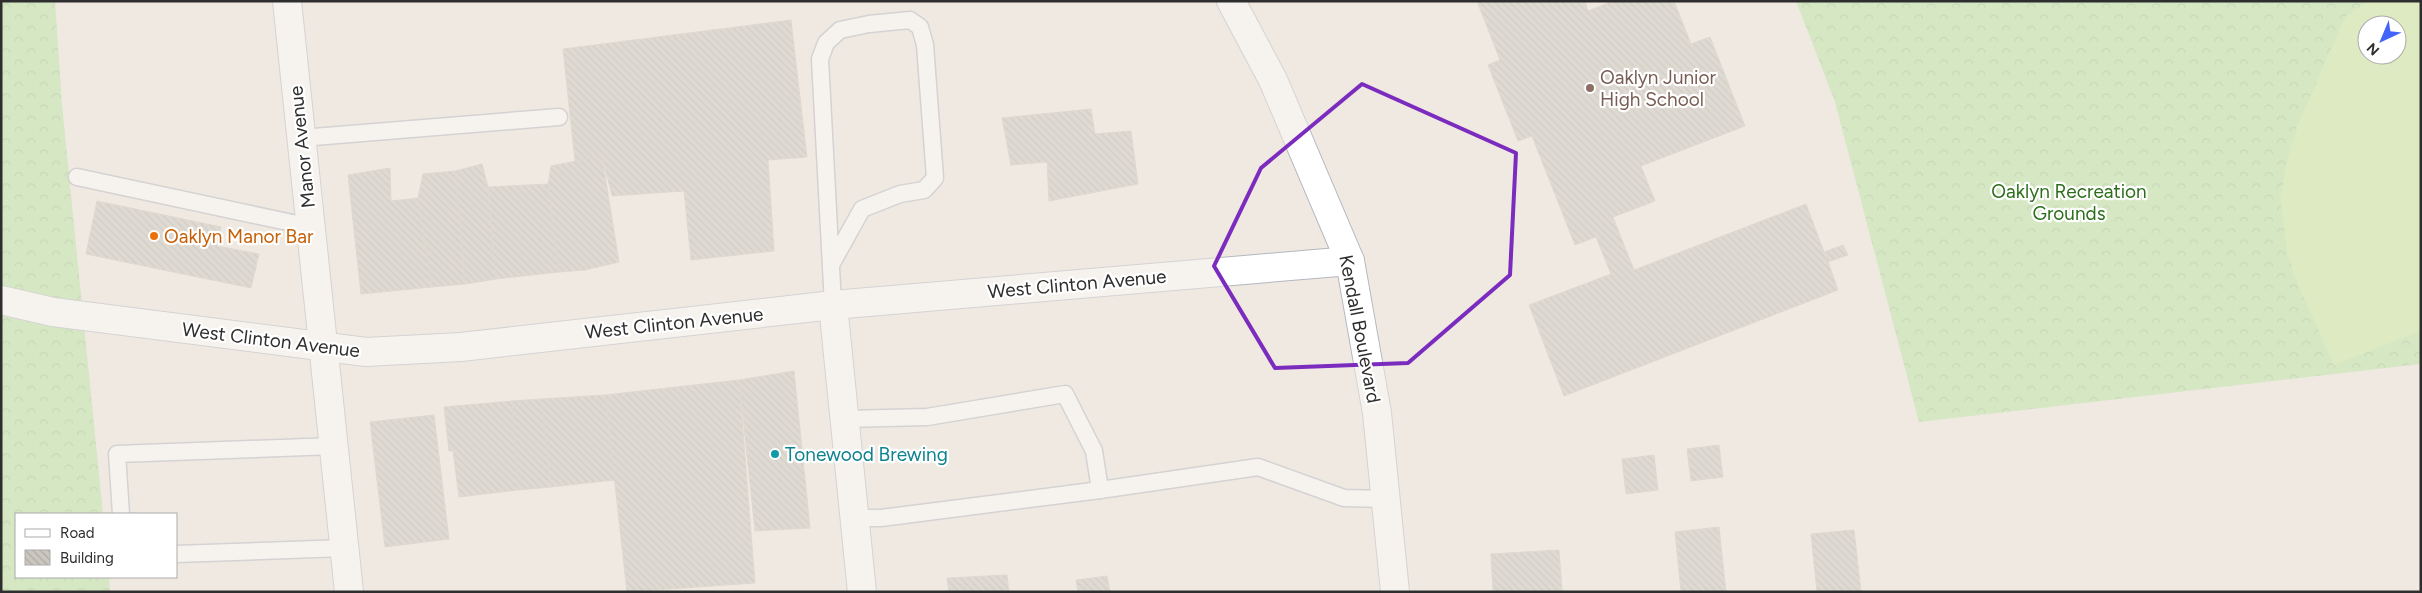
<svg xmlns="http://www.w3.org/2000/svg" width="2422" height="593" viewBox="0 0 2422 593" font-family="Figtree,sans-serif">
  <style>
    .forest { fill: url(#forest-crowns); fill-rule: evenodd }
    .pitch { fill: #c9ec9a; fill-rule: evenodd }
    .building { fill: url(#building-back-hatch); stroke: #cbc5ba }
    .lines { fill: none; stroke-linecap: round; stroke-linejoin: round }
    .lane-casing { stroke: #b4b7c1; stroke-width: 19 }
    .street-casing { stroke: #b4b7c1; stroke-width: 30 }
    .secondary-casing { stroke: #b4b7c1; stroke-width: 30 }
    .lane { stroke: #fff; stroke-width: 16 }
    .street { stroke: #fff; stroke-width: 28 }
    .secondary { stroke: #fff; stroke-width: 28 }
    .marked { fill: none; stroke: #7b2cbf; stroke-width: 4; stroke-linejoin: round }
    .education-dot { fill: #8d6e63; stroke: #fff; stroke-width: 2 }
    .food-dot { fill: #e8710a; stroke: #fff; stroke-width: 2 }
    .culture-dot { fill: #0f9aa8; stroke: #fff; stroke-width: 2 }
    .labels { text-anchor: middle; dominant-baseline: central; stroke-width: 4.5; stroke-linejoin: round; paint-order: stroke }
    .education-label { font-size: 19px; fill: #785e54; stroke: #fff; text-anchor: start }
    .street-label { font-size: 19px; fill: #2e2e2e; stroke: #fff }
    .park-label { font-size: 19px; fill: #2c6e1b; stroke: #fff }
    .food-label { font-size: 19px; fill: #c56008; stroke: #fff; text-anchor: start }
    .culture-label { font-size: 19px; fill: #0d838f; stroke: #fff; text-anchor: start }
  </style>
  <defs>
    <pattern id="forest-crowns" width="20" height="18" patternUnits="userSpaceOnUse" patternTransform="scale(1.25)"><rect width="20" height="18" fill="#b6e59e"/><path d="M2 6a3 3 0 1 1 6 0M12 15a3 3 0 1 1 6 0" fill="none" stroke="#9dc588"/></pattern>
    <pattern id="building-back-hatch" width="6" height="6" patternUnits="userSpaceOnUse" patternTransform="scale(1.25)"><rect width="6" height="6" fill="#cbc7bf"/><path d="M-1 5l2 2M0 0l6 6M5-1l2 2" fill="none" stroke="#afaba4"/></pattern>
  </defs>
  <rect width="100%" height="100%" fill="#efe9e1"/>
  <g class="forest">
    <polygon points="1,1 55,1 62,105 103,514 16,514 16,577 109,577 110,592 1,592"/>
    <path d="M1796,1H2421V364L1919,422L1835,102ZM2367,25H2397V55H2367Z"/>
  </g>
  <path class="pitch" d="M2368,1H2421V331L2334,365L2295,278L2287,251L2280,198L2288,157L2297,127L2345,17ZM2367,25H2397V55H2367Z"/>
  <g class="building">
    <polygon points="1477,1 1585,1 1588,11 1608,3 1607,1 1674,1 1691,44 1710,37 1745,126 1641,166 1655,201 1613,217 1634,270 1806,204 1824,252 1843,245 1848,255 1828,262 1838,290 1564,396 1529,305 1611,274 1596,237 1575,245 1532,136 1518,141 1488,65 1500,60"/>
    <polygon points="791,20 807,157 768,160 774,251 691,260 684,191 612,196 602,156 575,161 563,49"/>
    <polygon points="1091,109 1095,134 1131,131 1138,184 1049,201 1047,162 1011,165 1002,118"/>
    <polygon points="602,156 619,262 585,270 559,272 548,184 551,166"/>
    <polygon points="482,164 488,187 496,279 465,284 455,171"/>
    <polygon points="390,168 391,201 418,198 432,287 361,294 348,175"/>
    <polygon points="455,171 465,284 432,287 418,198 423,174"/>
    <polygon points="548,184 559,272 496,279 488,187"/>
    <polygon points="97,201 221,227 217,246 259,254 251,288 86,254"/>
    <polygon points="794,371 810,528 755,531 739,380"/>
    <polygon points="739,380 755,583 627,592 605,395"/>
    <polygon points="605,395 615,480 551,487 541,399"/>
    <polygon points="541,399 551,487 518,490 512,401"/>
    <polygon points="512,401 518,490 459,497 453,451 449,451 444,407"/>
    <polygon points="434,415 449,539 385,547 370,422"/>
    <polygon points="1719,445 1723,477 1691,481 1687,449"/>
    <polygon points="1654,455 1658,490 1626,494 1622,459"/>
    <polygon points="1719,527 1726,592 1681,592 1675,532"/>
    <polygon points="1854,530 1861,592 1817,592 1811,534"/>
    <polygon points="1559,550 1562,590 1493,592 1491,554"/>
    <polygon points="1007,575 1009,592 949,592 947,578"/>
    <polygon points="1107,576 1110,592 1078,592 1076,580"/>
  </g>
  <g class="lines">
    <g class="lane-casing">
      <g id="lane">
        <polyline points="301,138 559,117"/>
        <polyline points="77,177 311,227"/>
        <polyline points="832,263 862,209 900,194 924,190 935,178 925,45 920,27 910,20 869,24 840,30 826,43 820,59 833,305"/>
        <polyline points="845,419 927,417 1065,394 1094,451 1100,490"/>
        <polyline points="121,514 117,454 334,446"/>
        <polyline points="855,518 881,518 1100,490 1258,467 1344,498 1386,499"/>
        <polyline points="176,554 344,548"/>
      </g>
    </g>
    <g class="street-casing">
      <g id="street">
        <polyline points="287,1 349,592"/>
        <polyline points="833,305 862,592"/>
      </g>
    </g>
    <g class="secondary-casing">
      <g id="secondary">
        <polyline points="1231,1 1273,80 1350,261 1377,413 1395,592"/>
        <polyline points="1,300 53,312 366,352 461,347 833,305 1350,261"/>
      </g>
    </g>
    <use href="#lane" class="lane"/>
    <use href="#street" class="street"/>
    <use href="#secondary" class="secondary"/>
  </g>
  <path d="M0 0H2422V593H0ZM1362,84L1516,153L1510,275L1408,363L1275,368L1214,266L1261,168Z" fill="#efe9e1" fill-opacity=".55" fill-rule="evenodd"/>
  <path class="marked" d="M1362,84L1516,153L1510,275L1408,363L1275,368L1214,266L1261,168Z"/>
  <circle class="education-dot" cx="1590" cy="88" r="5"/>
  <circle class="food-dot" cx="154" cy="236" r="5"/>
  <circle class="culture-dot" cx="775" cy="454" r="5"/>
  <g class="labels">
    <g class="education-label">
      <text x="1600" y="77">Oaklyn Junior<tspan x="1600" dy="22">High School</tspan></text>
    </g>
    <g class="street-label">
      <text transform="translate(302 147) rotate(-96)">Manor Avenue</text>
      <text transform="translate(1077 284) rotate(-5)">West Clinton Avenue</text>
      <text transform="translate(674 323) rotate(-6)">West Clinton Avenue</text>
      <text transform="translate(1360 329) rotate(79)">Kendall Boulevard</text>
      <text transform="translate(271 340) rotate(7)">West Clinton Avenue</text>
    </g>
    <g class="park-label">
      <text x="2069" y="191">Oaklyn Recreation<tspan x="2069" dy="22">Grounds</tspan></text>
    </g>
    <g class="food-label">
      <text x="164" y="236">Oaklyn Manor Bar</text>
    </g>
    <g class="culture-label">
      <text x="785" y="454">Tonewood Brewing</text>
    </g>
  </g>
  <rect width="2422" height="593" fill="none" stroke="#2e2e2e" stroke-width="5"/>
  <rect x="15" y="513" width="162" height="65" fill="#ffffff" stroke="#ababab"/>
  <rect x="25" y="529" width="25" height="8" fill="#ffffff" stroke="#ababab"/>
  <text x="60" y="538" font-size="15" fill="#2e2e2e">Road</text>
  <rect x="25" y="550" width="25" height="15" fill="url(#building-back-hatch)" stroke="#ababab"/>
  <text x="60" y="563" font-size="15" fill="#2e2e2e">Building</text>
  <g transform="translate(2382 40) rotate(224)"><circle r="24" fill="#ffffff" stroke="#ababab"/>
  <path d="M0-4L9 19L0 12L-9 19Z" fill="#4264fb"/>
  <text y="-8" font-size="14" font-weight="bold" text-anchor="middle" fill="#2e2e2e">N</text>
  </g>
</svg>
